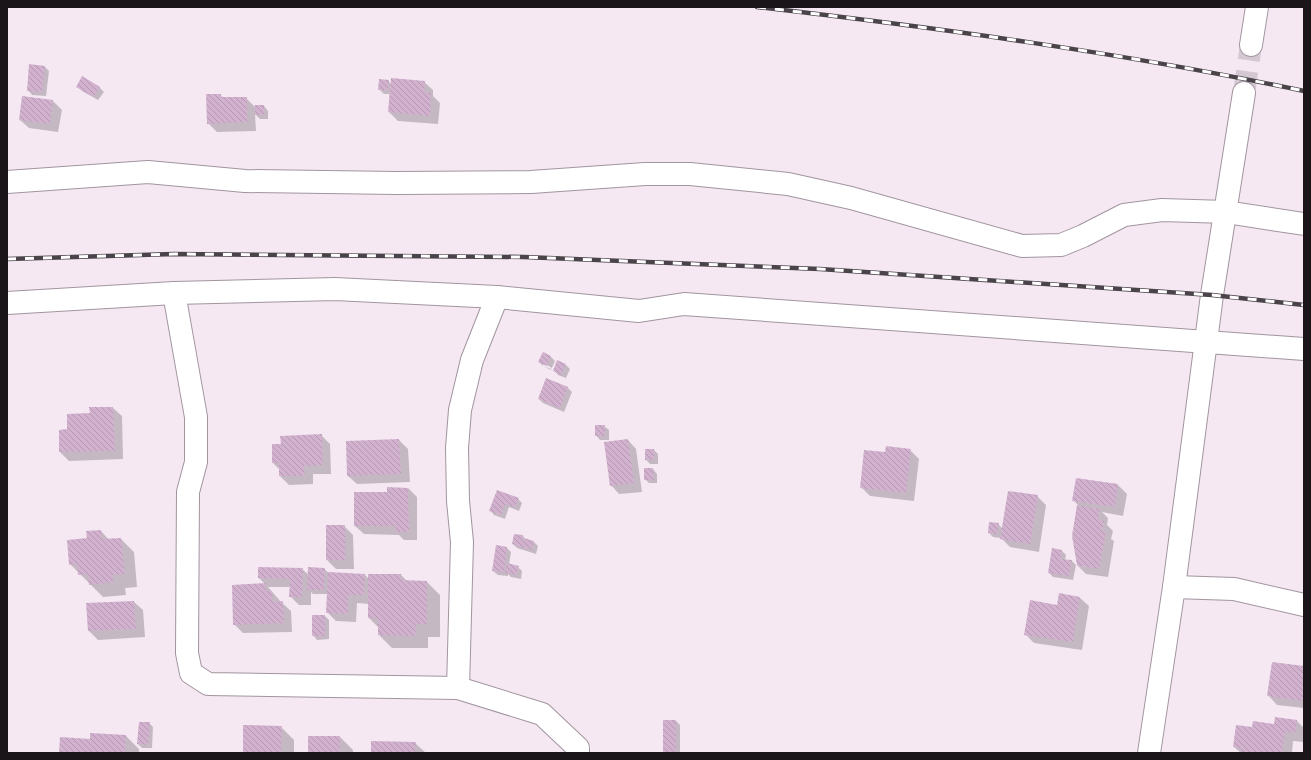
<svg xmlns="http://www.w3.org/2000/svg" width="1311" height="760" viewBox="0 0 1311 760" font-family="'Fira Sans',sans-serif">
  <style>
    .shadow { fill: #0003 }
    .building { fill: url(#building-back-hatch) }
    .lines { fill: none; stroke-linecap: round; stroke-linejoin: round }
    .street-tunnel { stroke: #d4c8d2; stroke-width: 22; stroke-dasharray: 22 11; stroke-linecap: butt }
    .street-casing { stroke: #a1959f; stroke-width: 24 }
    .street { stroke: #fff; stroke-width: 22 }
    .rail-casing { stroke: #4a444a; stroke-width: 4.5 }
    .rail { stroke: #fff; stroke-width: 3; stroke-dasharray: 9; stroke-linecap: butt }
  </style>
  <defs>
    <pattern id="building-back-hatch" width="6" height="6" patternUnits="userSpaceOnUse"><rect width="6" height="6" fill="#d2b1cf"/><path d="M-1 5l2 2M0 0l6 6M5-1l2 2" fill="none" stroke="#b497b1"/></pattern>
  </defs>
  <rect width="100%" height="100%" fill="#f5e8f3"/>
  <g class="shadow">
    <polygon points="30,65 45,67 49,71 46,96 32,95 28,90"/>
    <polygon points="388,81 391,84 424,82 433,90 433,96 440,103 438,124 398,121 389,112 390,94 384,94 379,89"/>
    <polygon points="77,86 99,87 104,92 98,100 82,91"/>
    <polygon points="220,95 224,98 246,98 256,108 264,106 268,111 268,119 260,119 255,114 256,131 217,132 208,123"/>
    <polygon points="53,101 62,110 58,132 29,128 20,120"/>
    <polygon points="543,353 551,357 555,361 551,370 543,366 551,369 552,368 543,363 543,366 539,362"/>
    <polygon points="558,362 566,365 570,369 566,378 558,375 554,370"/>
    <polygon points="568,388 572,392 564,412 543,403 539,399"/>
    <polygon points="113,408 122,416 123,459 69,461 60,452 60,430 68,430 91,414"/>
    <polygon points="604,426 609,430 609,440 600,440 596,435"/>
    <polygon points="321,435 330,444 331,474 313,474 313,484 289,485 280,476 280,470 273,463 282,445"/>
    <polygon points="399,440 408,449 410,482 357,484 348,476"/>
    <polygon points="628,440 636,449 642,492 619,494 611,485"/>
    <polygon points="654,450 658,454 658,464 650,464 646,460"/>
    <polygon points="910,450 919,459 914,501 870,496 861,487 886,453"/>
    <polygon points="653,469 657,474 657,483 649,483 645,479"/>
    <polygon points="1118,485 1127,494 1123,516 1102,512 1108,518 1107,525 1113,531 1111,539 1114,541 1108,577 1086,574 1077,565 1078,505 1073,500"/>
    <polygon points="388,488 408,488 417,497 417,540 404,540 399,535 364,534 355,526 388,493"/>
    <polygon points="498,491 518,499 522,503 519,511 509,507 505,519 494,515 490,510"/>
    <polygon points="1037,496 1046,505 1039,552 1010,547 1001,538 993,537 989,533 998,524 1003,529"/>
    <polygon points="344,526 353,535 354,569 336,569 327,560"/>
    <polygon points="101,531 109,540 121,539 134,552 137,587 125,588 126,595 103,597 70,564 88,539"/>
    <polygon points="523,536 526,540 534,542 538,546 536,554 517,548 513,544"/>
    <polygon points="507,548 511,552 509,565 518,567 522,571 521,579 511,577 508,574 508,576 498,575 493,571"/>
    <polygon points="1062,551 1066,555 1065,560 1072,561 1076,565 1073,580 1053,577 1049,573"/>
    <polygon points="259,568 302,569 309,575 324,569 329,573 365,575 369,579 401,575 407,581 427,582 440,595 440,637 428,637 428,648 392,648 379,635 379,628 369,618 369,604 357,603 356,622 336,621 327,612 328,594 313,594 311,592 311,605 299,605 290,596 291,587 268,587 281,602 291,611 292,632 243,633 234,624 265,584 259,578"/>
    <polygon points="1080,598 1089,606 1082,650 1034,643 1025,634"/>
    <polygon points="134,602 143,610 145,637 98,640 89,631"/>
    <polygon points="325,616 329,620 329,639 317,640 313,635"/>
    <polygon points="1304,667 1304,708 1277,705 1269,696"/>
    <polygon points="676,721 680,725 680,753 664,753"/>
    <polygon points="1297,721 1304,728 1304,742 1293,741 1292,753 1241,753 1234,747 1253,728"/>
    <polygon points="149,723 153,727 152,748 142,748 138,744"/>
    <polygon points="281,727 294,740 294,753 244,753"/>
    <polygon points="126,736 139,749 139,753 60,753 91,740"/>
    <polygon points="340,737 353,750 353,753 309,753"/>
    <polygon points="415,743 426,753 372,753"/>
  </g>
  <g class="building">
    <polygon points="29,64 45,66 42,92 27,91"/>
    <polygon points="82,76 100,87 94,97 76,87"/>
    <polygon points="391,78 425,81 424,92 431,93 430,116 388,112"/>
    <polygon points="379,79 389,80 388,90 378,90"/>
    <polygon points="206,94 221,94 221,97 247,97 247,122 207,124"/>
    <polygon points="22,96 53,100 50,124 19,120"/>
    <rect x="255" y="105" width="9" height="10"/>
    <polygon points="543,352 551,356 547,366 538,362"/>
    <polygon points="557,360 566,364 561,375 553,371"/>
    <polygon points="546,378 568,387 560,408 538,399"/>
    <polygon points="89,407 113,407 115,451 59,452 59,430 67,429 67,414 90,413"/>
    <rect x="595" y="425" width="10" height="11"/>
    <polygon points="322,434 323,465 304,466 305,476 279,476 279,463 272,463 272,444 281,444 280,436"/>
    <polygon points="399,439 401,474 347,476 346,441"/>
    <polygon points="628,439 634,483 610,486 604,442"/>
    <polygon points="886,446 911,449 906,493 860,488 864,450 885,452"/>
    <rect x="645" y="449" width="9" height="11"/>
    <polygon points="644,468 653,468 654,480 644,480"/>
    <polygon points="1076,478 1118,484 1115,507 1072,501"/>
    <polygon points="387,487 408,488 409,532 395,532 395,526 354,526 354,492 387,492"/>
    <polygon points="497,490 519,498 515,507 505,504 501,515 489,511"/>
    <polygon points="1008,491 1038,495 1030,544 1000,539"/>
    <polygon points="1077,505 1100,509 1098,520 1104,521 1102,531 1106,532 1099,569 1077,565 1072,536"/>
    <polygon points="989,522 999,523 997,534 988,533"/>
    <rect x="326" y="525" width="19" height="35"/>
    <polygon points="101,530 102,539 121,538 125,574 113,575 113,582 89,585 88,574 78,575 77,564 69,565 67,540 87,538 86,531"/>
    <polygon points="514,534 523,535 522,545 524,538 534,541 532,550 512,544"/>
    <polygon points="496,545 507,547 504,572 492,571"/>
    <polygon points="1052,548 1062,550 1061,559 1072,560 1069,576 1048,573"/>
    <polygon points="507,563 519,566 516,575 505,573"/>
    <polygon points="258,567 303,568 302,597 289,597 290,579 258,578"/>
    <polygon points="308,567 325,568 324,590 307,590"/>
    <polygon points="328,572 365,574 364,595 348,595 348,614 326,613"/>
    <polygon points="368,574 401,574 401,580 427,581 427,624 416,624 415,636 378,635 378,618 368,618"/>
    <polygon points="266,583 266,591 272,591 273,602 283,601 284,623 233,625 232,585"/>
    <polygon points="1059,593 1080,597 1073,642 1024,635 1030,600 1057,605"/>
    <polygon points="134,601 136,629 88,631 86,603"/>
    <rect x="312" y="615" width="13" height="21"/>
    <polygon points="1272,662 1304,666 1304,701 1267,696"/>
    <polygon points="1275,717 1297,720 1295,733 1285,732 1282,753 1241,753 1241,748 1233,747 1236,725 1252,727 1253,721 1274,724"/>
    <rect x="663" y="720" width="13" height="33"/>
    <polygon points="139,722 150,722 148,745 137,744"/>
    <polygon points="243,725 282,726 281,753 243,753"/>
    <polygon points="90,733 126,735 125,753 59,753 60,737 90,739"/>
    <rect x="308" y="736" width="32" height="17"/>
    <polygon points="371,741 416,742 415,753 371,753"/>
  </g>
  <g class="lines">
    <polyline class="street-tunnel" points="1244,93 1251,45"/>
    <g class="street-casing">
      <g id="street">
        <polyline points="1251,45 1257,7"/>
        <polyline points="7,182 148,172 245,181 397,183 531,182 645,174 690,174 788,184 851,198 1022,246 1061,245 1083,236 1124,215 1162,210 1226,212 1304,224"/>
        <polyline points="174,293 196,417 196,462 188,492 187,653 191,673 208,684 458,688 542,714 578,748 578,753"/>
        <polyline points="7,303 174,293 335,289 497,297 639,311 684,304 1304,349"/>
        <polyline points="1174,587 1234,589 1304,605"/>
        <polyline points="458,688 462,542 458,501 457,448 460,410 472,360 497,297"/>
        <polyline points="1149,753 1174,587 1212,295 1244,93"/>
      </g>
    </g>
    <use href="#street" class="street"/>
    <g class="rail-casing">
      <g id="rail">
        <path d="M757,7C940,28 1123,53 1304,91"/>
        <polyline points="7,259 174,254 524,257 820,269 1212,295 1304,305"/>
      </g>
    </g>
    <use href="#rail" class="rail"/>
  </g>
  <rect width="1311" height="760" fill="none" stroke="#191519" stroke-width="16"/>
</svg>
